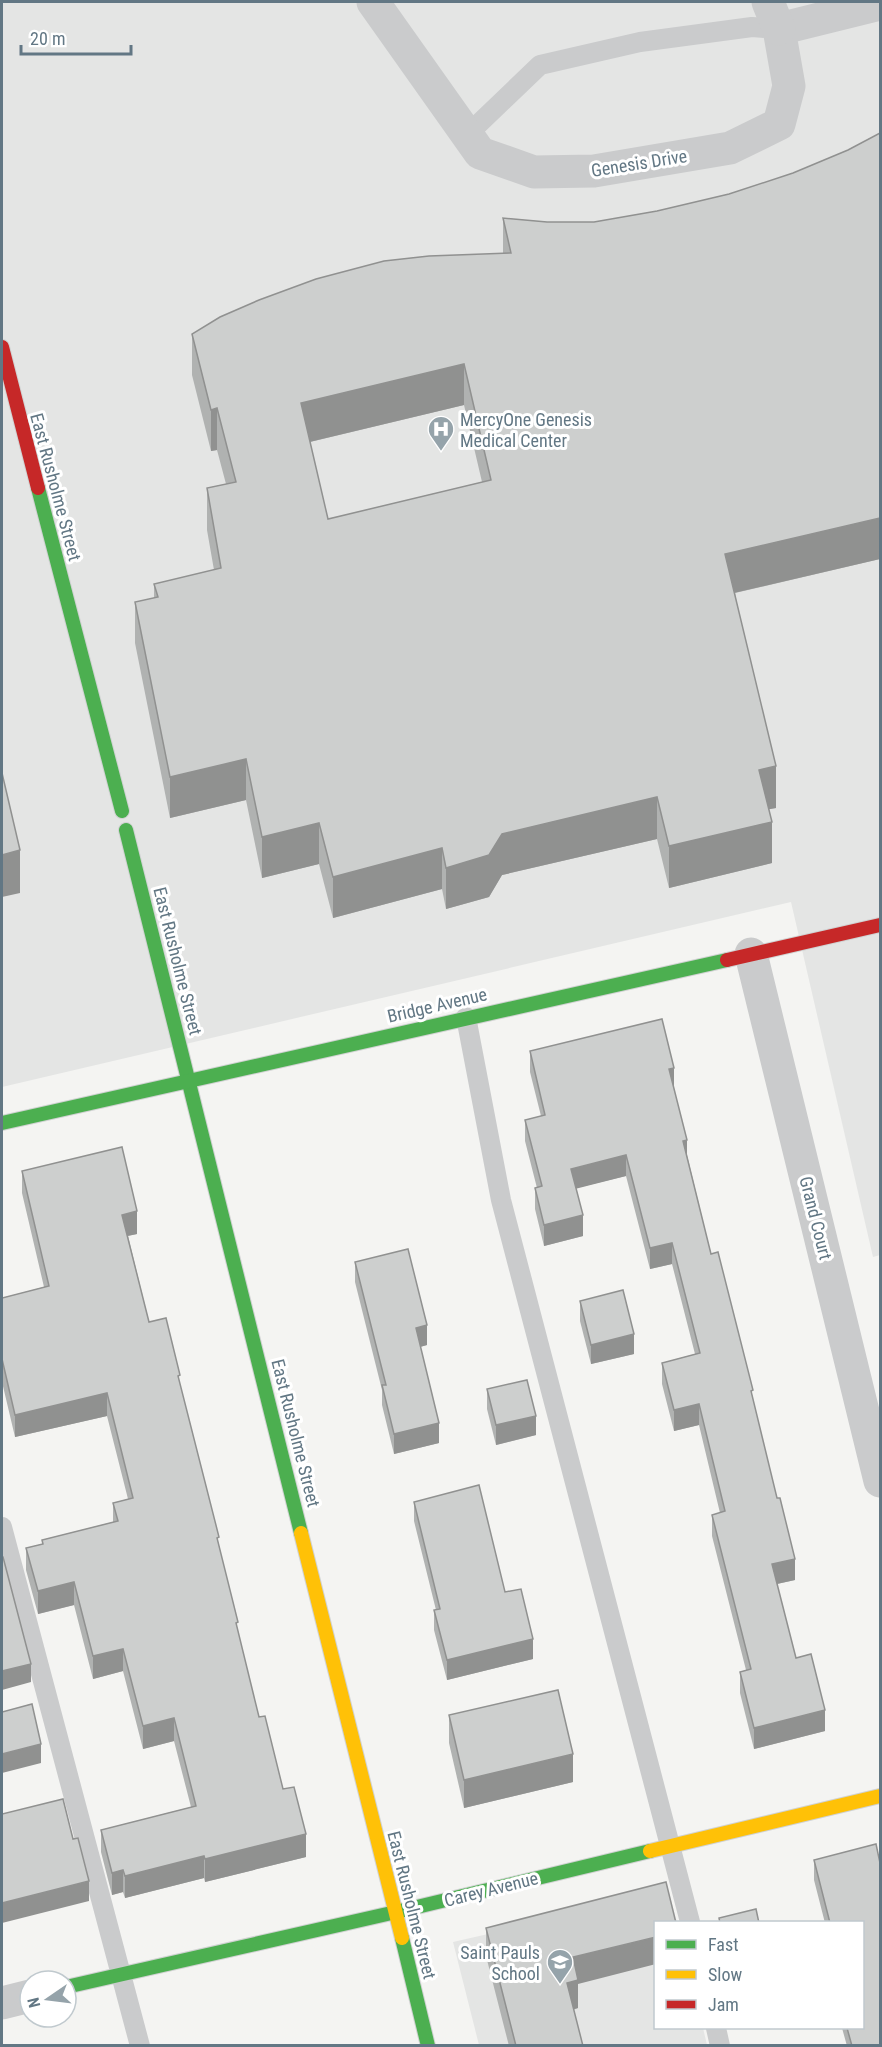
<svg xmlns="http://www.w3.org/2000/svg" width="882" height="2047" viewBox="0 0 882 2047" font-family="'Roboto Condensed',sans-serif">
  <style>
    .built { fill: #e4e5e4 }
    .lines { fill: none; stroke-linecap: round; stroke-linejoin: round }
    .fast-casing { stroke: #d0d2d2; stroke-width: 16 }
    .slow-casing { stroke: #d0d2d2; stroke-width: 16 }
    .jam-casing { stroke: #d0d2d2; stroke-width: 16 }
    .lane { stroke: #cacbcc; stroke-width: 20 }
    .street { stroke: #cacbcc; stroke-width: 33 }
    .fast { stroke: #4caf50; stroke-width: 14 }
    .slow { stroke: #ffc107; stroke-width: 14 }
    .jam { stroke: #c62828; stroke-width: 14 }
    .wall { fill: #b0b2b1; fill-rule: evenodd }
    .shaded-wall { fill: #909190 }
    .building { fill: #cdcfce; stroke: #909190; stroke-width: 1.5; fill-rule: evenodd }
    .labels { text-anchor: middle; dominant-baseline: central; stroke-width: 6; stroke-linejoin: round; paint-order: stroke }
    .street-label { font-size: 18px; fill: #627784; stroke: #fff }
    .poi-label { font-size: 18px; fill: #627784; stroke: #fff; text-anchor: start }
  </style>
  <rect width="100%" height="100%" fill="#f4f4f2"/>
  <g class="built">
    <polygon points="2,2 880,2 880,1255 873,1257 791,902 2,1087"/>
    <polygon points="669,1893 677,1922 656,1922 656,2028 703,2028 707,2045 479,2045 453,1942"/>
  </g>
  <g class="lines">
    <g class="fast-casing">
      <g id="fast">
        <polyline points="38,488 122,811"/>
        <polyline points="126,830 301,1533"/>
        <polyline points="2,1123 727,960"/>
        <polyline points="402,1938 428,2046"/>
        <polyline points="66,1987 396,1912 650,1851"/>
      </g>
    </g>
    <g class="slow-casing">
      <g id="slow">
        <polyline points="301,1533 402,1938"/>
        <polyline points="650,1851 880,1796"/>
      </g>
    </g>
    <g class="jam-casing">
      <g id="jam">
        <polyline points="2,347 38,488"/>
        <polyline points="727,960 880,925"/>
      </g>
    </g>
    <g class="lane">
      <polyline points="467,135 540,65 640,42 752,27 779,29"/>
      <polyline points="466,1017 501,1200 690,1922"/>
      <polyline points="2,1527 140,2046"/>
      <polyline points="716,2028 720,2046"/>
    </g>
    <g class="street">
      <polyline points="373,2 480,153 534,172 594,171 730,148 779,124 789,86 779,29 880,4"/>
      <polyline points="768,2 779,29"/>
      <polyline points="751,954 880,1481"/>
      <polyline points="2,2003 30,1996"/>
    </g>
    <use href="#fast" class="fast"/>
    <use href="#slow" class="slow"/>
    <use href="#jam" class="jam"/>
  </g>
  <g class="wall">
    <path d="M880,133V559L735,593L776,808L769,809L772,863L669,888L657,839L502,875L489,897L446,909L442,889L333,918L319,864L262,878L246,800L170,818L135,643V602L154,598V584L214,570L207,530V488L226,484L217,450L211,451L192,375V334L503,253V218L547,222H594L657,211L729,194L793,173L848,150ZM464,405L482,482L328,519L310,442Z"/>
    <polygon points="530,1051 674,1088 687,1155 711,1254 753,1401 795,1580 777,1584 796,1658 825,1731 754,1749 740,1693 740,1672 746,1670 712,1536 712,1515 720,1513 699,1425 674,1431 662,1384 662,1363 695,1354 672,1264 650,1269 626,1176 576,1188 583,1236 544,1246 535,1209 535,1188 537,1188 525,1141 525,1120 541,1116 530,1072"/>
    <polygon points="22,1171 137,1234 128,1236 149,1322 180,1385 219,1547 238,1632 259,1717 306,1857 205,1882 204,1878 125,1898 123,1892 112,1895 101,1852 101,1830 191,1807 174,1741 143,1749 123,1671 93,1679 74,1605 38,1614 26,1570 26,1548 42,1544 42,1540 113,1522 113,1503 128,1499 107,1416 15,1437 2,1382 2,1298 44,1287 22,1193"/>
    <polygon points="355,1262 427,1345 420,1347 439,1443 394,1454 382,1405 382,1390 355,1282"/>
    <polygon points="580,1301 634,1354 591,1364 580,1321"/>
    <polygon points="487,1389 536,1435 496,1445 487,1409"/>
    <polygon points="414,1502 505,1592 533,1659 447,1680 434,1630 434,1610 436,1610 414,1521"/>
    <polygon points="449,1715 573,1782 464,1808 449,1743"/>
    <polygon points="876,1844 880,1863 880,2046 847,2046 842,2028 862,2028 862,1923 825,1923 814,1880 814,1860"/>
    <polygon points="486,1928 578,1984 578,2008 573,2010 583,2046 509,2046 486,1956"/>
  </g>
  <g class="shaded-wall">
    <polygon points="464,364 464,405 301,444 301,403"/>
    <polygon points="217,408 217,450 211,451 211,410"/>
    <polygon points="880,518 880,559 725,595 725,554"/>
    <polygon points="246,759 246,800 170,818 170,777"/>
    <polygon points="776,766 776,808 759,811 759,770"/>
    <polygon points="657,797 657,839 502,875 489,897 446,909 446,868 502,834"/>
    <polygon points="772,822 772,863 669,888 669,846"/>
    <polygon points="319,823 319,864 262,878 262,837"/>
    <polygon points="442,848 442,889 333,918 333,877"/>
    <polygon points="20,850 20,893 2,897 2,855"/>
    <polygon points="674,1068 674,1089 669,1069"/>
    <polygon points="687,1140 687,1161 683,1141"/>
    <polygon points="626,1155 626,1176 571,1190 571,1169"/>
    <polygon points="137,1211 137,1234 122,1237 122,1215"/>
    <polygon points="583,1215 583,1236 544,1246 544,1225"/>
    <polygon points="672,1243 672,1264 650,1269 650,1248"/>
    <polygon points="427,1325 427,1345 416,1348 416,1328"/>
    <polygon points="634,1334 634,1354 591,1364 591,1345"/>
    <polygon points="107,1393 107,1416 15,1437 15,1415"/>
    <polygon points="699,1404 699,1425 674,1431 674,1410"/>
    <polygon points="536,1416 536,1435 496,1445 496,1425"/>
    <polygon points="439,1423 439,1443 394,1454 394,1434"/>
    <polygon points="795,1559 795,1580 772,1585 772,1564"/>
    <polygon points="74,1582 74,1605 38,1614 38,1591"/>
    <polygon points="533,1639 533,1659 447,1680 447,1660"/>
    <polygon points="123,1649 123,1671 93,1679 93,1656"/>
    <polygon points="31,1664 31,1682 2,1690 2,1671"/>
    <polygon points="825,1710 825,1731 754,1749 754,1728"/>
    <polygon points="174,1718 174,1741 143,1749 143,1726"/>
    <polygon points="41,1744 41,1763 2,1773 2,1754"/>
    <polygon points="573,1754 573,1782 464,1808 464,1780"/>
    <polygon points="306,1834 306,1857 205,1882 205,1859"/>
    <polygon points="204,1856 204,1878 125,1898 125,1876"/>
    <polygon points="123,1870 123,1892 112,1895 112,1873"/>
    <polygon points="89,1881 89,1901 2,1923 2,1903"/>
    <polygon points="656,1937 656,1964 578,1984 578,2008 567,2011 567,1983 573,1957"/>
  </g>
  <g class="building">
    <path d="M880,133V518L725,554L776,766L759,770L772,822L669,846L657,797L502,834L489,855L446,868L442,848L333,877L319,823L262,837L246,759L170,777L135,602L158,597L154,584L221,568L207,488L236,482L217,408L211,410L192,334L220,317L259,300L316,279L384,261L429,256L511,253L503,218L547,222H594L657,211L729,194L793,173L848,150ZM464,364L491,480L328,519L301,403Z"/>
    <polygon points="2,773 20,850 2,855"/>
    <polygon points="662,1019 674,1068 669,1069 687,1140 683,1141 711,1254 718,1252 753,1390 751,1391 777,1498 780,1498 795,1559 772,1564 796,1658 811,1654 825,1710 754,1728 740,1672 751,1669 712,1515 725,1511 699,1404 674,1410 662,1363 700,1353 672,1243 650,1248 626,1155 571,1169 583,1215 544,1225 535,1188 542,1186 525,1120 545,1115 530,1051"/>
    <polygon points="122,1147 137,1211 122,1215 149,1322 166,1318 180,1375 178,1376 219,1537 217,1538 238,1622 236,1623 259,1717 265,1716 283,1789 294,1787 306,1834 205,1859 204,1856 125,1876 123,1870 112,1873 101,1830 196,1806 174,1718 143,1726 123,1649 93,1656 74,1582 38,1591 26,1548 43,1544 42,1540 118,1521 113,1503 133,1498 107,1393 15,1415 2,1359 2,1298 49,1286 22,1171"/>
    <polygon points="408,1249 427,1325 416,1328 439,1423 394,1434 382,1385 386,1385 355,1262"/>
    <polygon points="623,1290 634,1334 591,1345 580,1301"/>
    <polygon points="527,1380 536,1416 496,1425 487,1389"/>
    <polygon points="479,1485 505,1592 521,1589 533,1639 447,1660 434,1610 440,1609 414,1502"/>
    <polygon points="2,1557 3,1557 31,1664 2,1671"/>
    <polygon points="558,1690 573,1754 464,1780 449,1715"/>
    <polygon points="32,1704 41,1744 2,1754 2,1712"/>
    <polygon points="63,1799 73,1839 78,1838 89,1881 2,1903 2,1814"/>
    <polygon points="876,1844 880,1863 880,2046 852,2046 847,2028 862,2028 862,1923 830,1923 814,1860"/>
    <polygon points="666,1882 676,1923 656,1923 656,1937 573,1957 578,1980 567,1983 583,2046 516,2046 486,1928"/>
    <polygon points="756,1909 759,1923 720,1923 719,1918"/>
  </g>
  <defs>
    <g id="hospital-pin" transform="scale(1.35)"><path d="M0 17L-7.5 6A9.5 9.5 0 1 1 7.5 6Z" fill="#95a3aa" stroke="#fff"/><path d="M-5-5h3v3.5h4V-5h3V5h-3V1.5h-4V5h-3Z" fill="#fff"/></g>
    <g id="school-pin" transform="scale(1.35)"><path d="M0 17L-7.5 6A9.5 9.5 0 1 1 7.5 6Z" fill="#95a3aa" stroke="#fff"/><path d="M0-5L7-2L0 1L-7-2ZM-4 1L0 2.5L4 1V4Q0 6-4 4Z" fill="#fff"/></g>
  </defs>
  <g fill-rule="evenodd">
    <use href="#hospital-pin" x="441" y="429"/>
    <use href="#school-pin" x="560" y="1962"/>
  </g>
  <g class="labels">
    <g class="street-label">
      <text transform="translate(639 163) rotate(-9)">Genesis Drive</text>
      <text transform="translate(56 487) rotate(75)">East Rusholme Street</text>
      <text transform="translate(178 961) rotate(76)">East Rusholme Street</text>
      <text transform="translate(437 1005) rotate(-13)">Bridge Avenue</text>
      <text transform="translate(816 1218) rotate(76)">Grand Court</text>
      <text transform="translate(296 1433) rotate(76)">East Rusholme Street</text>
      <text transform="translate(491 1889) rotate(-14)">Carey Avenue</text>
      <text transform="translate(412 1905) rotate(76)">East Rusholme Street</text>
    </g>
    <g class="poi-label">
      <text x="460" y="419">MercyOne Genesis<tspan x="460" dy="21">Medical Center</tspan></text>
      <text x="540" y="1952" text-anchor="end">Saint Pauls<tspan x="540" dy="21">School</tspan></text>
    </g>
  </g>
  <rect width="882" height="2047" fill="none" stroke="#627784" stroke-width="6"/>
  <rect x="654" y="1921" width="210" height="108" fill="#ffffff" stroke="#c0c9ce" stroke-width="1.5"/>
  <rect x="666" y="1940" width="30" height="9" fill="#4caf50" stroke="#c0c9ce" stroke-width="1.5"/>
  <text x="708" y="1951" font-size="18" fill="#627784">Fast</text>
  <rect x="666" y="1970" width="30" height="9" fill="#ffc107" stroke="#c0c9ce" stroke-width="1.5"/>
  <text x="708" y="1981" font-size="18" fill="#627784">Slow</text>
  <rect x="666" y="2000" width="30" height="9" fill="#c62828" stroke="#c0c9ce" stroke-width="1.5"/>
  <text x="708" y="2011" font-size="18" fill="#627784">Jam</text>
  <g transform="translate(48 1999) rotate(256)"><circle r="28" fill="#ffffff" stroke="#c0c9ce" stroke-width="1.5"/>
  <path d="M0-4.5L10 22L0 15L-10 22Z" fill="#95a3aa"/>
  <text y="-9" font-size="16" font-weight="bold" text-anchor="middle" fill="#627784">N</text>
  </g>
  <path d="M21 45v9h110v-9" fill="none" stroke="#627784" stroke-width="3"/>
  <text x="30" y="45" font-size="18" fill="#627784" stroke="#ffffff" stroke-width="4.5" paint-order="stroke">20 m</text>
</svg>
